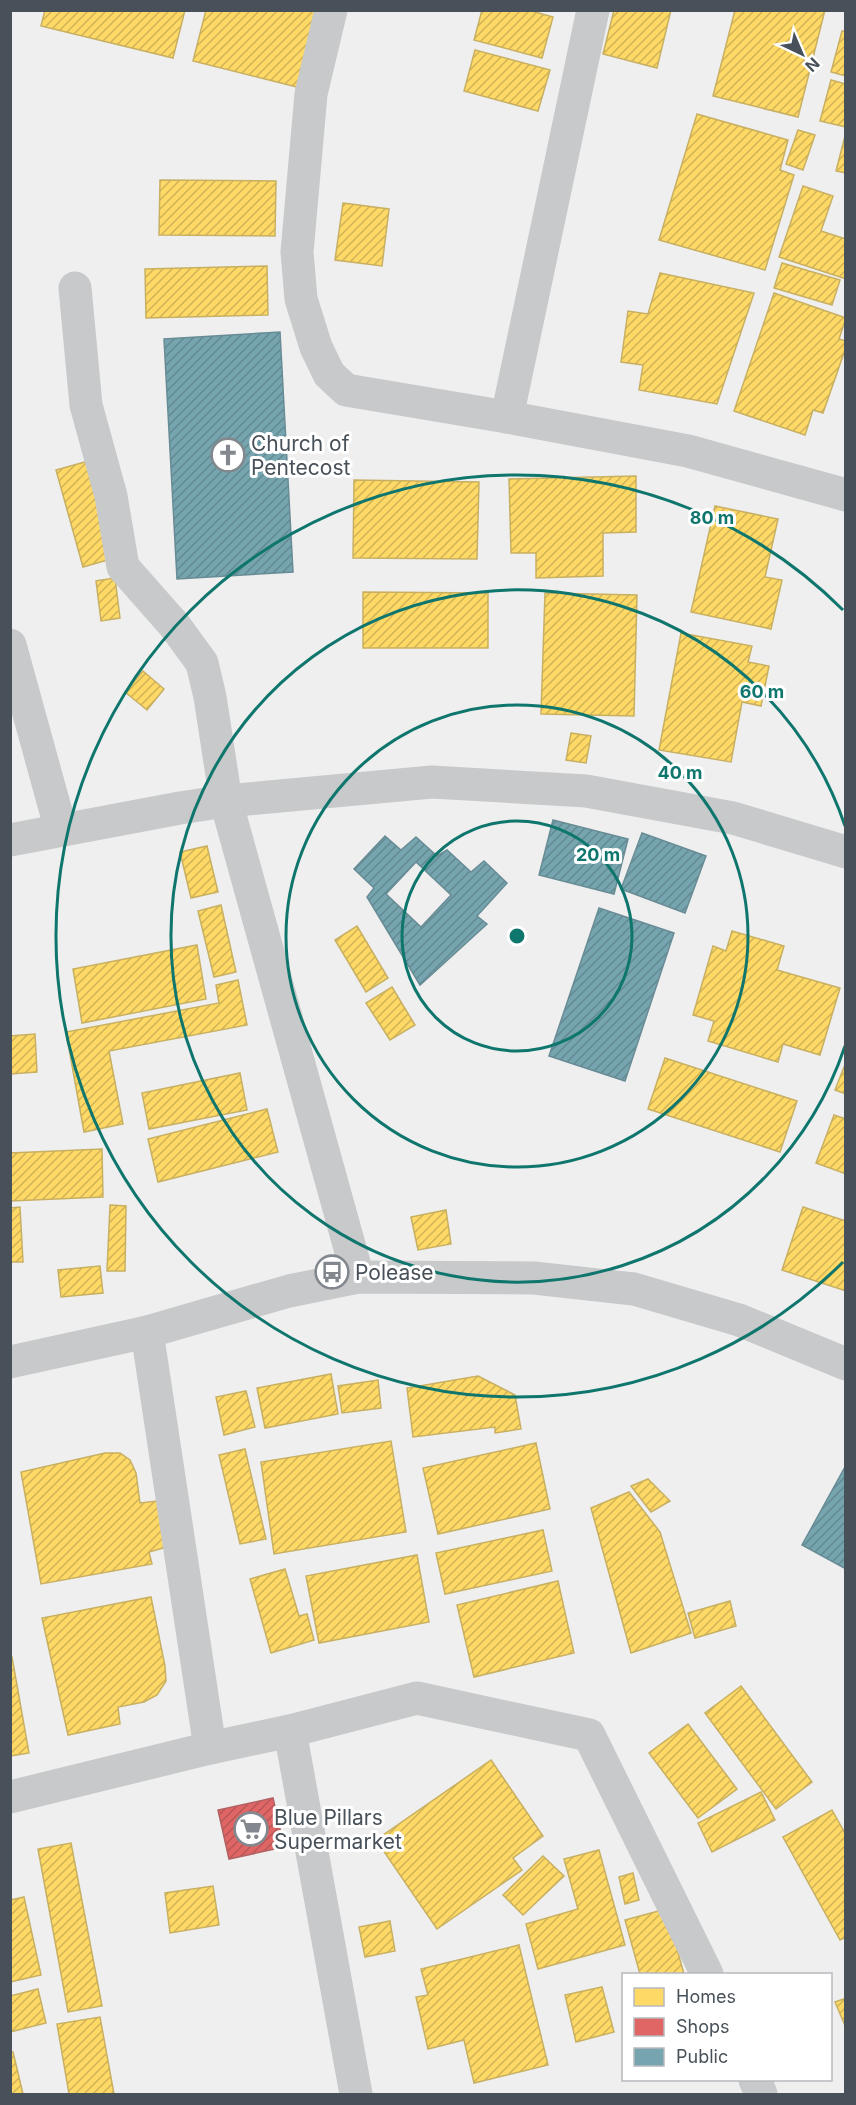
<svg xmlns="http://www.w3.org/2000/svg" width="856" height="2105" viewBox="0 0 856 2105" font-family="Inter,sans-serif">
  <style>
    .homes { fill: url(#homes-hatch); stroke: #c8b062; stroke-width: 1.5 }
    .shops { fill: url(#shops-hatch); stroke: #b26062; stroke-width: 1.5 }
    .public { fill: url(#public-hatch); stroke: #688c95; stroke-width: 1.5; fill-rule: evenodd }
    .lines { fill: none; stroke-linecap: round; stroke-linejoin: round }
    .minor { stroke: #c7c9ca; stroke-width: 33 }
    .ring { fill: none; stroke: #0f766e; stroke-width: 3 }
    .labels { text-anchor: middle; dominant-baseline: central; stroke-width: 6; stroke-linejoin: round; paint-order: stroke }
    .poi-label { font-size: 21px; fill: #485159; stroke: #fff; text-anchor: start }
    .centre { fill: #0f766e; stroke: #fff; stroke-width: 3 }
    .ring-label { font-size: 18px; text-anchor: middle; font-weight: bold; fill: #0f766e; stroke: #fff; stroke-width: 6; stroke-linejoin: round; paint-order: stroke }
  </style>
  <defs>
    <pattern id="homes-hatch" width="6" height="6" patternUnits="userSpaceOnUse" patternTransform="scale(1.5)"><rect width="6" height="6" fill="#ffd966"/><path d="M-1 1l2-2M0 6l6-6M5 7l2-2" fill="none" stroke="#d0b257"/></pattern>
    <pattern id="shops-hatch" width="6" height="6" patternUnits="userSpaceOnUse" patternTransform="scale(1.5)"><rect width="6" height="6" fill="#e06666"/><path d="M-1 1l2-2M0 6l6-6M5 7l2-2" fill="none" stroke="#b85657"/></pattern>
    <pattern id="public-hatch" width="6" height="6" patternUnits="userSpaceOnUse" patternTransform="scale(1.5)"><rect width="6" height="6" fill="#76a5af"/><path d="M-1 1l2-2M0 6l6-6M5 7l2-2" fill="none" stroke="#638991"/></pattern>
  </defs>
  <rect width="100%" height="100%" fill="#efefef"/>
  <g class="homes">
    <polygon points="45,10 185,10 173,58 41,26"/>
    <polygon points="206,10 320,10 301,88 193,61"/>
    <polygon points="482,10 528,10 553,17 542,58 474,40"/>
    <polygon points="614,10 671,10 657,68 603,54"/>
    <polygon points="735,10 825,10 798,117 713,96"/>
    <polygon points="842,31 846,31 846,76 831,72"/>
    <polygon points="475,50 550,70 538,111 464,91"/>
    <polygon points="831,80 846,84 846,127 820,121"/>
    <polygon points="697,114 788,140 780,170 794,175 765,270 659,240"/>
    <polygon points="798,130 815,135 803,170 786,164"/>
    <polygon points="845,136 846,137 846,173 836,171"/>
    <polygon points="160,180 276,181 275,236 159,235"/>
    <polygon points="803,186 833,196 821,231 846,239 846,279 779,257"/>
    <polygon points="343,203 389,209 382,266 335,260"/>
    <polygon points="782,263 840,280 832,305 774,288"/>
    <polygon points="267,266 268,315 146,318 145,269"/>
    <polygon points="660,273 754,293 717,404 639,390 643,365 621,362 628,311 648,314"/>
    <polygon points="774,293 846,318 839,339 846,341 846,347 823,413 813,410 805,435 734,411"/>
    <polygon points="92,460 118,557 83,567 56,470"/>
    <polygon points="636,476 636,532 603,533 603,576 536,578 536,553 511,553 509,479"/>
    <polygon points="354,480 479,482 477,559 353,558"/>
    <polygon points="715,506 778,519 765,577 782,580 771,629 691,612"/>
    <polygon points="115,578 120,618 101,621 96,581"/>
    <polygon points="363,592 488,593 488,648 363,648"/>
    <polygon points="545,593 637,595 634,716 541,714"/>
    <polygon points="681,633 752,646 748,662 769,666 761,706 742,702 731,762 659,750"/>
    <polygon points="143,671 164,689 147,710 125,692"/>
    <polygon points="571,733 591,736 586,763 566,760"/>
    <polygon points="207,846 218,892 191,898 180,852"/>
    <polygon points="221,905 236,972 214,977 198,911"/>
    <polygon points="357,926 388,978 366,992 335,940"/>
    <polygon points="732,931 784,946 777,970 840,988 820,1055 783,1044 778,1062 708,1041 714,1021 693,1015 713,946 726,951"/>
    <polygon points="197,945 206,999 82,1023 73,969"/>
    <polygon points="238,980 247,1025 109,1051 123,1124 84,1132 66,1032 219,1003 216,985"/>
    <polygon points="392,987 415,1025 390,1040 366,1003"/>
    <polygon points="35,1034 37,1072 10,1074 10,1036"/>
    <polygon points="665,1058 797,1101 780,1152 648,1109"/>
    <polygon points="846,1062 846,1094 835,1090"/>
    <polygon points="240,1073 247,1110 149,1129 142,1093"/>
    <polygon points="267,1109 278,1152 158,1182 148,1139"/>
    <polygon points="834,1115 846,1119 846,1174 816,1163"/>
    <polygon points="102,1149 103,1197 10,1201 10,1153"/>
    <polygon points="110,1205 126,1206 125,1271 107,1271"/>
    <polygon points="20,1207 23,1262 10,1262 10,1208"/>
    <polygon points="803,1207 846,1221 846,1291 782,1270"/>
    <polygon points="446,1210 451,1244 418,1250 411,1217"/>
    <polygon points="100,1266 103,1293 61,1297 58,1270"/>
    <polygon points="331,1374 338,1414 265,1428 257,1388"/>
    <polygon points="478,1376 515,1395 521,1429 495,1433 495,1427 413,1437 407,1388"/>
    <polygon points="378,1380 381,1408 342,1413 338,1386"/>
    <polygon points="246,1391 255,1427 224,1435 216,1397"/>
    <polygon points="391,1441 406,1532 274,1554 261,1462"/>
    <polygon points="536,1443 550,1509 438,1534 423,1468"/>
    <polygon points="245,1449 266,1539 240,1544 219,1455"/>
    <polygon points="105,1453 120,1453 130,1460 136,1473 140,1503 157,1501 167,1547 149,1552 152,1564 41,1584 21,1472"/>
    <polygon points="648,1479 670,1501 651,1512 631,1486"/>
    <polygon points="629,1492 660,1532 691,1633 631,1653 591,1508"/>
    <polygon points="543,1530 552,1571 445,1594 436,1553"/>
    <polygon points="417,1555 429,1622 319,1643 306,1576"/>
    <polygon points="285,1569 299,1616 307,1614 314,1640 271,1653 250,1579"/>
    <polygon points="558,1581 574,1653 474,1677 457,1605"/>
    <polygon points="151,1597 165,1666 166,1681 157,1695 144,1702 118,1707 120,1724 68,1735 42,1618"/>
    <polygon points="730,1601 736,1626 695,1638 688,1613"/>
    <polygon points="10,1657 12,1657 29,1753 10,1756"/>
    <polygon points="741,1686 812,1782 776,1809 705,1713"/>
    <polygon points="688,1724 737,1789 698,1818 649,1753"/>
    <polygon points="491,1760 543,1836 513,1858 522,1870 437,1929 376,1840"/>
    <polygon points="761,1792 775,1820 712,1852 698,1823"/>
    <polygon points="832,1810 846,1835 846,1937 840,1940 783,1837"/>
    <polygon points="71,1843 102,2006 68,2012 38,1849"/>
    <polygon points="599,1850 625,1945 538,1969 526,1924 578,1909 564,1859"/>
    <polygon points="543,1856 564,1876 523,1915 503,1895"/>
    <polygon points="633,1873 639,1900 625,1904 619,1877"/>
    <polygon points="213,1886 219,1925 170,1933 165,1893"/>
    <polygon points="24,1897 41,1975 10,1982 10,1900"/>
    <polygon points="666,1909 684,1974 640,1974 625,1920"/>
    <polygon points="390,1921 395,1951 365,1957 359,1927"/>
    <polygon points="519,1945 548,2065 474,2083 464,2040 428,2049 416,1997 428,1995 421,1969"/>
    <polygon points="602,1987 614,2032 576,2042 565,1995"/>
    <polygon points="38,1989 46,2023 10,2032 10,1996"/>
    <polygon points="846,1998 846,2028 835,2002"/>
    <polygon points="100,2017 114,2094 69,2094 57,2024"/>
    <polygon points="10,2052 13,2052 23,2094 10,2094"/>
  </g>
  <polygon class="shops" points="273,1798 284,1847 229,1859 218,1810"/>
  <g class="public">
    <polygon points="280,332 293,572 177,579 164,339"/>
    <polygon points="553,820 628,839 614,894 539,875"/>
    <polygon points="642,833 706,856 685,913 621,889"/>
    <path d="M385,836L401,850L416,837L437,856L447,850L471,872L484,861L507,883L477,916L487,924L420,985L367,897L374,888L354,869ZM416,862L451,895L421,927L386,894Z"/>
    <polygon points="599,908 674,933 625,1081 549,1056"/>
    <polygon points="846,1465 846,1569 802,1545"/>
  </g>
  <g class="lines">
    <g class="minor">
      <polyline points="331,10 311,94 297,252 301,299 316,347 329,374 346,390 507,417 688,451 846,495"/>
      <polyline points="75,288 86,405 111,496 123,567 175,626 202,663 210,697 226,801 358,1277"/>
      <polyline points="507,417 593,10"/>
      <polyline points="10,645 61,830"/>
      <polyline points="10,840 180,808 226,801 432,782 586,791 733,818 846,852"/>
      <polyline points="147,1332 210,1748"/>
      <polyline points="10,1362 147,1332 289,1291 358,1277 534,1278 634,1289 739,1320 846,1364"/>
      <polyline points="290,1731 356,2094"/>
      <polyline points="10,1797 210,1748 290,1731 417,1698 589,1735 707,1974"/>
      <polyline points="755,2080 761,2094"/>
    </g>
  </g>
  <g class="ring">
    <circle cx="517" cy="936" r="115"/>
    <circle cx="517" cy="936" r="231"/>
    <path d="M845 1046A346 346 0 1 1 845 826"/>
    <path d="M843 1262A461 461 0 1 1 843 610"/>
  </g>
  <defs>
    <g id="church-ring" transform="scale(1.725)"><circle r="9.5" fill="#fff" stroke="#82888e" stroke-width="1.5"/><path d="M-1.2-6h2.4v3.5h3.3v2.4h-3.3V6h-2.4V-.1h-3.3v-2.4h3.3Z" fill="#82888e"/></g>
    <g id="bus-ring" transform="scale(1.725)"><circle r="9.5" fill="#fff" stroke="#82888e" stroke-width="1.5"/><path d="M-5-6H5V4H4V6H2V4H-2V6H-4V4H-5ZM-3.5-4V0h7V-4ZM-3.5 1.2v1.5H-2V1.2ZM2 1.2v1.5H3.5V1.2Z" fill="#82888e"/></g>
    <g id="supermarket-ring" transform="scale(1.725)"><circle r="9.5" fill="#fff" stroke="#82888e" stroke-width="1.5"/><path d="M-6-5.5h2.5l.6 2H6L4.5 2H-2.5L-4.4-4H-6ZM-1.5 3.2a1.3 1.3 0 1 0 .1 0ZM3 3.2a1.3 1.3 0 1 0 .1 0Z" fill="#82888e"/></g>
  </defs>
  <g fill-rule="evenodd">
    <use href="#church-ring" x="228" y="455"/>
    <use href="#bus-ring" x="332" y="1272"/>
    <use href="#supermarket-ring" x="251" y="1829"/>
  </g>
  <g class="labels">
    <g class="poi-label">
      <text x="251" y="443">Church of<tspan x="251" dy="24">Pentecost</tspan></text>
      <text x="355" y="1272">Polease</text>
      <text x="274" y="1817">Blue Pillars<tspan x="274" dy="24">Supermarket</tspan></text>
    </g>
  </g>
  <circle cx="517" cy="936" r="9" class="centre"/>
  <g class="ring-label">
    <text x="712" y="524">80 m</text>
    <text x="762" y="698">60 m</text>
    <text x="680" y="779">40 m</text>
    <text x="598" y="861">20 m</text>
  </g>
  <rect width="856" height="2105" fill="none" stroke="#485159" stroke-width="24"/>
  <rect x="622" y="1973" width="210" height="108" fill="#ffffff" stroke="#b6b9bd" stroke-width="1.5"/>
  <rect x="634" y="1988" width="30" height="18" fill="#ffd966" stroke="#b6b9bd" stroke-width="1.5"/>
  <text x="676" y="2003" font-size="18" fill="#485159">Homes</text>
  <rect x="634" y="2018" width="30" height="18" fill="#e06666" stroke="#b6b9bd" stroke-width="1.5"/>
  <text x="676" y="2033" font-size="18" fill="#485159">Shops</text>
  <rect x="634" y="2048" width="30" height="18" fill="#76a5af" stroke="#b6b9bd" stroke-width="1.5"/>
  <text x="676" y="2063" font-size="18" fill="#485159">Public</text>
  <g transform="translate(802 54) rotate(136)" stroke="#ffffff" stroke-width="4.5" paint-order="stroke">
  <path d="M0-4.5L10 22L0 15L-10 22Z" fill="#485159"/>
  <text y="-9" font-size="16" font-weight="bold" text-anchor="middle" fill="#485159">N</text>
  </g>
</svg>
